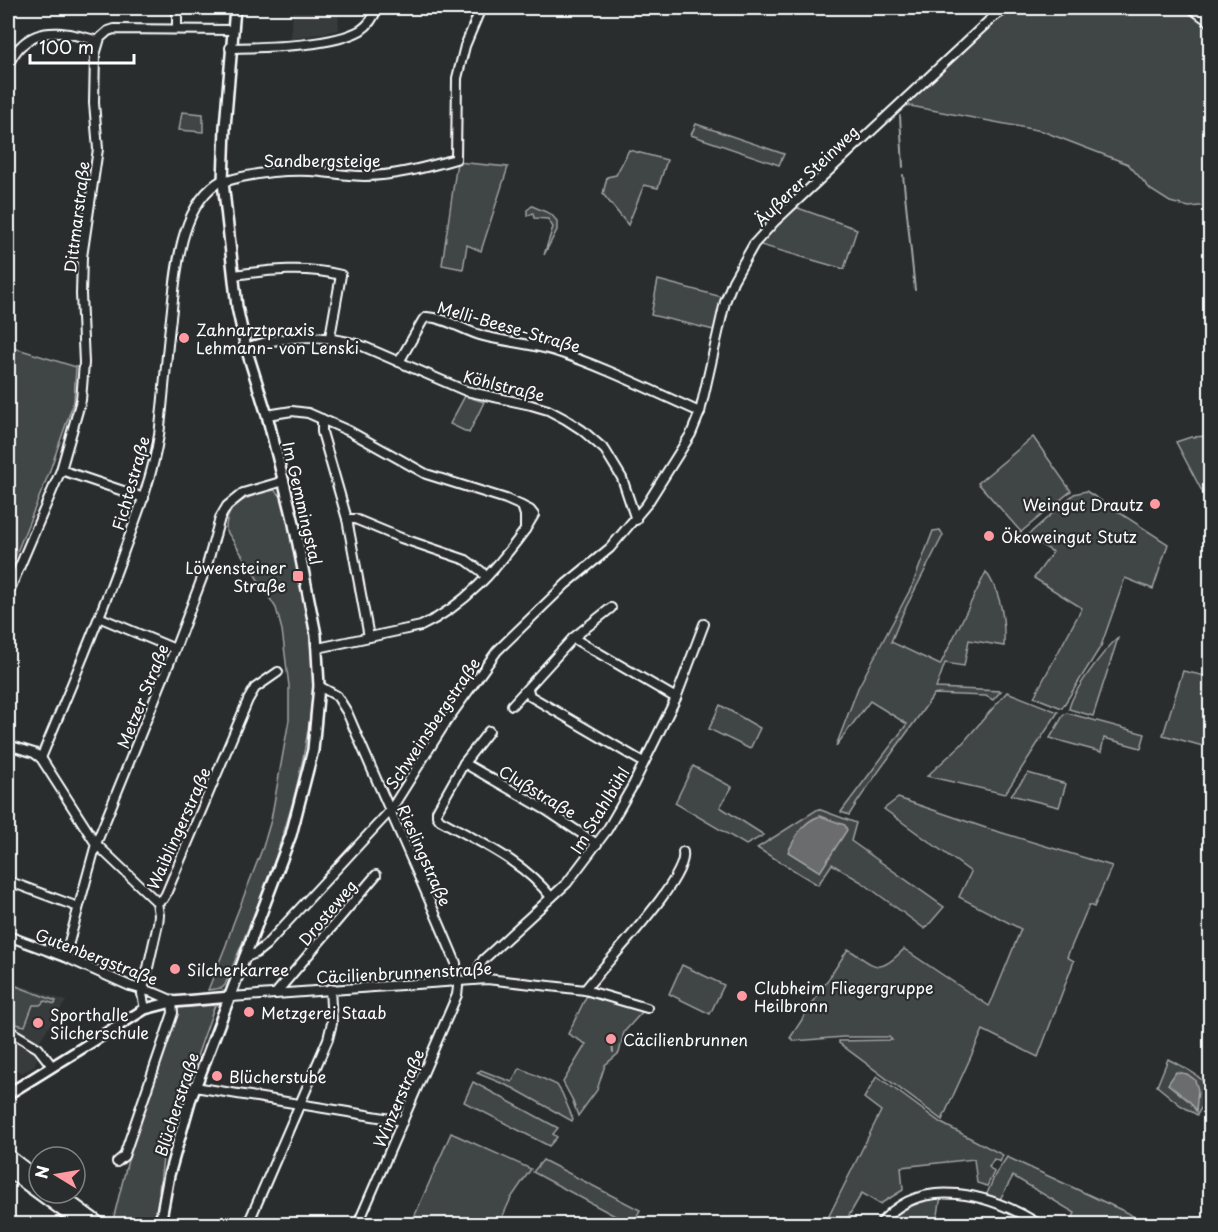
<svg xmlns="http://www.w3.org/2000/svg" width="1218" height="1232" viewBox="0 0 1218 1232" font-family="'Playpen Sans',sans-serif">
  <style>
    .built { fill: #373a3b }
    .green { fill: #414445; stroke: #a0a2a2; stroke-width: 1.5 }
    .water { fill: #6a6c6d; stroke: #a6a7a7; stroke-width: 1.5 }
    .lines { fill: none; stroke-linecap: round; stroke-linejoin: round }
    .stream { stroke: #a6a7a7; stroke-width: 2 }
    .minor-casing { stroke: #fff; stroke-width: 12 }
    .tertiary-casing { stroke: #fff; stroke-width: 14 }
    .primary-casing { stroke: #fff; stroke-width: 16 }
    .minor { stroke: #2a2d2e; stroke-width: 8 }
    .tertiary { stroke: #2a2d2e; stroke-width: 9 }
    .primary { stroke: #2a2d2e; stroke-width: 12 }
    .poi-dot { fill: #ff9aa2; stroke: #2a2d2e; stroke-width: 2 }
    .labels { text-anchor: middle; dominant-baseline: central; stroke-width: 4.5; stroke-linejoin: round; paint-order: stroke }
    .street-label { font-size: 16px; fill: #fff; stroke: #2a2d2e }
    .poi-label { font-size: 16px; fill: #fff; stroke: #2a2d2e; text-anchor: start }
  </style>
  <rect width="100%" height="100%" fill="#2a2d2e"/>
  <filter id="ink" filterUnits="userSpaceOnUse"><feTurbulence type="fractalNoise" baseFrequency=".0167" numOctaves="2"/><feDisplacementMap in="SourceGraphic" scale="12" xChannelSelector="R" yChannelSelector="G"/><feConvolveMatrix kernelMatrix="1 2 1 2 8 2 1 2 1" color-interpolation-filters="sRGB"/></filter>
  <g filter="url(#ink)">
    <g class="built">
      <polygon points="293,8 338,8 339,30 291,39"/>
      <polygon points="8,981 66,1001 33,1051 37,1058 34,1067 22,1073 8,1065"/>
    </g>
    <g class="green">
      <polygon points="1010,8 1210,8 1210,205 1189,207 1170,202 1151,190 1128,164 1042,131 900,104 1001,12"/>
      <polygon points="182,112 203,114 203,132 179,130"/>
      <polygon points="696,124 784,154 779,165 691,135"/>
      <polygon points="629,150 667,160 658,188 644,185 628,225 603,194 607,177 616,175"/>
      <polygon points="457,162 508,167 481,251 467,245 463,269 442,265"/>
      <polygon points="532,206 551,214 557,221 557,230 544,255 553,227 548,219 534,218 533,213 527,216 527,210"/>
      <polygon points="795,207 857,229 844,269 757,244"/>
      <polygon points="658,280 722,297 714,330 651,315"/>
      <polygon points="8,346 76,367 74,401 49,473 8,574"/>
      <polygon points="465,396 484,402 469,433 450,424"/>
      <polygon points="1210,436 1210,486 1204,495 1176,442 1191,437"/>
      <polygon points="1033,437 1071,491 1021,532 978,483"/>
      <path d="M274,490L283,498C295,559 312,621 313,683C313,705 309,726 305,747C291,830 257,907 225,985L222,988L208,990L226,945L233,924L263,847L271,820L289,720V686L282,630L276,608L226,530C225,502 251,495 274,490Z"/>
      <polygon points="1086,491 1168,544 1153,589 1125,578 1101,646 1062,708 1034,697 1082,608 1034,578 1053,552 1027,536 1074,494"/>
      <path d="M940,530L943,535L903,613L891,642L940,665L986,572C1001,593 1005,620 1004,646L969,640L964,666L945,663L936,688L1001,691L993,700L986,696L934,694C907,735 875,773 849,815L841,812L907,724L870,701L836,746L858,688L912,586L933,531Z"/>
      <path d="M1118,638L1093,716L1069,709C1072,692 1104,650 1118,638Z"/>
      <polygon points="1183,671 1210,677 1210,748 1163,735"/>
      <polygon points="1007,692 1058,712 1005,794 927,776 961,745"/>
      <polygon points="720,705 760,728 750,749 709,729"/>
      <polygon points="1067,713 1145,734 1141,748 1104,738 1101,752 1050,738 1064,714"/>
      <polygon points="693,766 732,787 720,807 764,835 746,845 675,803"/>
      <polygon points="1028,773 1066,784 1059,807 1011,795"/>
      <path d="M898,798L986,828L1112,866L1094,907L1089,905L1067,957L1074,961L1038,1057L983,1030L942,1120L839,1043V1041L892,1040L889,1037H843L795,1041L790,1038L848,949C876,967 878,976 904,949L989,1006L993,998L1021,929L959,897L971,872L884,809Z"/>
      <polygon points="818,809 856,823 851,841 944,907 925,929 863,883 832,864 818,885 757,848"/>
      <polygon points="682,965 724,985 710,1014 669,994"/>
      <polygon points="8,983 56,1001 55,1004 45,1001 40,1005 33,1005 25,1026 16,1024 15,1020 8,1017"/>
      <polygon points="588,993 643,1011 624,1032 619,1053 605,1065 597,1090 578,1116 572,1099 563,1082 586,1044 568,1034"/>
      <polygon points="215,1005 171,1130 163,1158 159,1191 162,1192 153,1224 112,1224 131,1148 175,1022 178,1008"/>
      <path d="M1168,1059C1184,1068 1204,1075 1210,1093L1197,1115L1180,1105L1157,1086Z"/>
      <polygon points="520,1068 557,1085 562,1093 573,1119 572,1121 513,1088 477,1073 481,1070 512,1082"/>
      <polygon points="877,1076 941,1123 1003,1155 1000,1162 994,1159 989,1167 994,1172 987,1186 977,1183 974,1159 901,1167 903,1190 880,1204 862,1193 844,1224 825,1224 881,1111 864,1098"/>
      <polygon points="473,1082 558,1128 553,1134 557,1137 549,1146 464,1102"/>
      <polygon points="451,1133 531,1169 511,1198 499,1224 411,1224"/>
      <polygon points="1007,1157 1128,1213 1144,1224 1070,1224 1075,1213 1013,1176 999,1201 986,1196 995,1175"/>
      <polygon points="543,1160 640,1210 633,1224 630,1224 533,1172"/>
      <path d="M941,1196L937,1221L951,1224H893L896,1221L893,1218C907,1206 923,1201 941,1196Z"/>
    </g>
    <g class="water">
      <path d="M820,816L845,825L847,830L820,872L788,852C796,836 802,822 820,816Z"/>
      <polygon points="1176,1072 1187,1074 1195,1080 1198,1090 1196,1111 1190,1102 1168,1084"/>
    </g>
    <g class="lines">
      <g class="stream">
        <polyline points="900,116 903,167"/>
        <polyline points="903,175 915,290"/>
        <polyline points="611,1035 613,1052"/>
      </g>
      <g class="minor-casing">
        <g id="minor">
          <polyline points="1191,8 1210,22"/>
          <polyline points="177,29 177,8"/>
          <path d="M230,48C265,47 331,47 361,30C370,24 374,17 377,8"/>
          <path d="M8,64C12,58 16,50 22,45C43,25 73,34 98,41"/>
          <path d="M223,182C252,173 280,170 310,171C328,172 347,176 365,176C396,176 426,167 456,159L457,78L465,46L481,8"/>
          <path d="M234,275C270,270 305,266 341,275L330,337"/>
          <path d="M246,348C284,335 321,333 360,345L466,391L531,405L548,410L565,419L582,430L605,450L622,478L636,520"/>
          <path d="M399,362L423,320L427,317C447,318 464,331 483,336C507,342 532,344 555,351C605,367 652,391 700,412"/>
          <polyline points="267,415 292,411 308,413 349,431 426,474 506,499 522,506 525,515 525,530 534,515 530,510 522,506"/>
          <polyline points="322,419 322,432 347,519 369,637"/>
          <polyline points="61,470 144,498"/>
          <polyline points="347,519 355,519 401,538 466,560 481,571 486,577"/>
          <polyline points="8,594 61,470 81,400 84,363 81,294 82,257 98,149 94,103 95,55 100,38 108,31 114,29 232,30"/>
          <polyline points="101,618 175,649"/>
          <polyline points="573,638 676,698"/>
          <path d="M318,648L421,626C465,606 497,568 525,530"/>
          <path d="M319,686L337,696L347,712C383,796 421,879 456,963L458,987L457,995L358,1224"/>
          <polyline points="528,689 530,696 643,762"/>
          <polyline points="512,705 573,638 611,608"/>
          <path d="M489,731L464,763L437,811V816L440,820C479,842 523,861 551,897"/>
          <polyline points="8,745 34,753 41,758 96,844 157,902 159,915 158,924 142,994 145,1009"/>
          <path d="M41,758C70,689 100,619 125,548C139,511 153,474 159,435C164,396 166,357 171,318C176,274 179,202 224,179"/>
          <polyline points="464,763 546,810 597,844"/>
          <polyline points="8,881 78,907"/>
          <polyline points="157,902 163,899 166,894 248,700 255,688 278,672"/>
          <polyline points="8,936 65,957 130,986 155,993 176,1002"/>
          <polyline points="65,957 96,844 175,649 207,565 220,518 227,506 243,493 284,481"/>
          <polyline points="244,958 256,953 266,945 390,811 446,722 497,651 566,584 610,548 647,504 691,434 700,412 725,302 733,281 754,244 775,221 992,18 1007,8"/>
          <polyline points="473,979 483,960 567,883 607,830 633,785 676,698 704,624"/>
          <path d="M585,990C602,966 689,879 683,852"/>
          <polyline points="276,993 376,875"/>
          <polyline points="231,997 487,979 585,990 647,1008"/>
          <polyline points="8,1030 38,1048 52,1066"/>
          <polyline points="195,1087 403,1121"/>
          <polyline points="117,1162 124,1156 173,1013 172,1002"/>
          <polyline points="248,1224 328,1039 332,1023 330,989"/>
          <path d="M880,1224C921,1173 992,1195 1039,1224"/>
        </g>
      </g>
      <g class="tertiary-casing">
        <g id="tertiary">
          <polyline points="8,1094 145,1009 172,1002 231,997"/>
          <polyline points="160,1224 169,1175 190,1101 291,835 313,750 319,686 316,635 293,519 267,415 246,348 237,307 223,182 225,127 235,8"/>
        </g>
      </g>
      <g class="primary-casing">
        <g id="primary">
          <polyline points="8,1156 39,1180"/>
          <polyline points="8,1170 82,1224"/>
          <polyline points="57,1193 99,1224"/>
        </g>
      </g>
      <use href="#minor" class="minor"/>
      <use href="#tertiary" class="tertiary"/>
      <use href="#primary" class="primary"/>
    </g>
  </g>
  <g class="poi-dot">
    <circle cx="184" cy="338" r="6"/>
    <circle cx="1155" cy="504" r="6"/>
    <circle cx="989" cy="536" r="6"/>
    <rect x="292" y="570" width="12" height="12" rx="3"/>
    <circle cx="175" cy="969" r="6"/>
    <circle cx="742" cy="996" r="6"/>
    <circle cx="249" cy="1012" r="6"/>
    <circle cx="38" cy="1023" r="6"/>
    <circle cx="611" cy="1039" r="6"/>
    <circle cx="217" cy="1076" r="6"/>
  </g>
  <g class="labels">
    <g class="street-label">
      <text x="322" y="160">Sandbergsteige</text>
      <text transform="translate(806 175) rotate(-44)">Äußerer Steinweg</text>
      <text transform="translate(76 217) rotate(-83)">Dittmarstraße</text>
      <text transform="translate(509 326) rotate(16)">Melli-Beese-Straße</text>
      <text transform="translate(504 385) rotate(14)">Köhlstraße</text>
      <text transform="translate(130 483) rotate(-74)">Fichtestraße</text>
      <text transform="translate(303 503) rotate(77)">Im Gemmingstal</text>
      <text transform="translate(142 696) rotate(-68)">Metzer Straße</text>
      <text transform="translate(432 723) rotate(-56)">Schweinsbergstraße</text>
      <text transform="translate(538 791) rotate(31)">Clußstraße</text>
      <text transform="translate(599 810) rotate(-59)">Im Stahlbühl</text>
      <text transform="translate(178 828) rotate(-66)">Waiblingerstraße</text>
      <text transform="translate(425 855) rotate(66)">Rieslingstraße</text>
      <text transform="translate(327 912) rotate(-50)">Drosteweg</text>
      <text transform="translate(97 956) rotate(21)">Gutenbergstraße</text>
      <text transform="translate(404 972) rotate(-3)">Cäcilienbrunnenstraße</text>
      <text transform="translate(398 1098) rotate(-67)">Winzerstraße</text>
      <text transform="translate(176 1104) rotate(-72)">Blücherstraße</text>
    </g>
    <g class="poi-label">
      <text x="196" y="329">Zahnarztpraxis<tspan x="196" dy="18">Lehmann- von Lenski</tspan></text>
      <text x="1143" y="504" text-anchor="end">Weingut Drautz</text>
      <text x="1001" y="536">Ökoweingut Stutz</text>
      <text x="286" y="567" text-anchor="end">Löwensteiner<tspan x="286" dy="18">Straße</tspan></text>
      <text x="187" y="969">Silcherkarree</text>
      <text x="754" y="987">Clubheim Fliegergruppe<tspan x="754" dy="18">Heilbronn</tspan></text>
      <text x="261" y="1012">Metzgerei Staab</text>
      <text x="50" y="1014">Sporthalle<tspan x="50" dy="18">Silcherschule</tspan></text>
      <text x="623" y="1039">Cäcilienbrunnen</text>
      <text x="229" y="1076">Blücherstube</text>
    </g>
  </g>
  <rect width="1218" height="1232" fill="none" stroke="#2a2d2e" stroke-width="30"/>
  <rect x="15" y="15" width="1188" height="1202" fill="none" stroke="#fff" stroke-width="2" filter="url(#ink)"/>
  <g transform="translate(57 1175) rotate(281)"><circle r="28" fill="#2a2d2e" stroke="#7f8182" stroke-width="1.5"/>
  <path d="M0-4.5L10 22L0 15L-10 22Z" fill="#ff9aa2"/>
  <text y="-9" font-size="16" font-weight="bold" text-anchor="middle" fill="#ffffff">N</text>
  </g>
  <path d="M30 54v9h104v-9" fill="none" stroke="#ffffff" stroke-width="3"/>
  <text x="39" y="54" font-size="18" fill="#ffffff" stroke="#2a2d2e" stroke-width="4.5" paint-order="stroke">100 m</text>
</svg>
